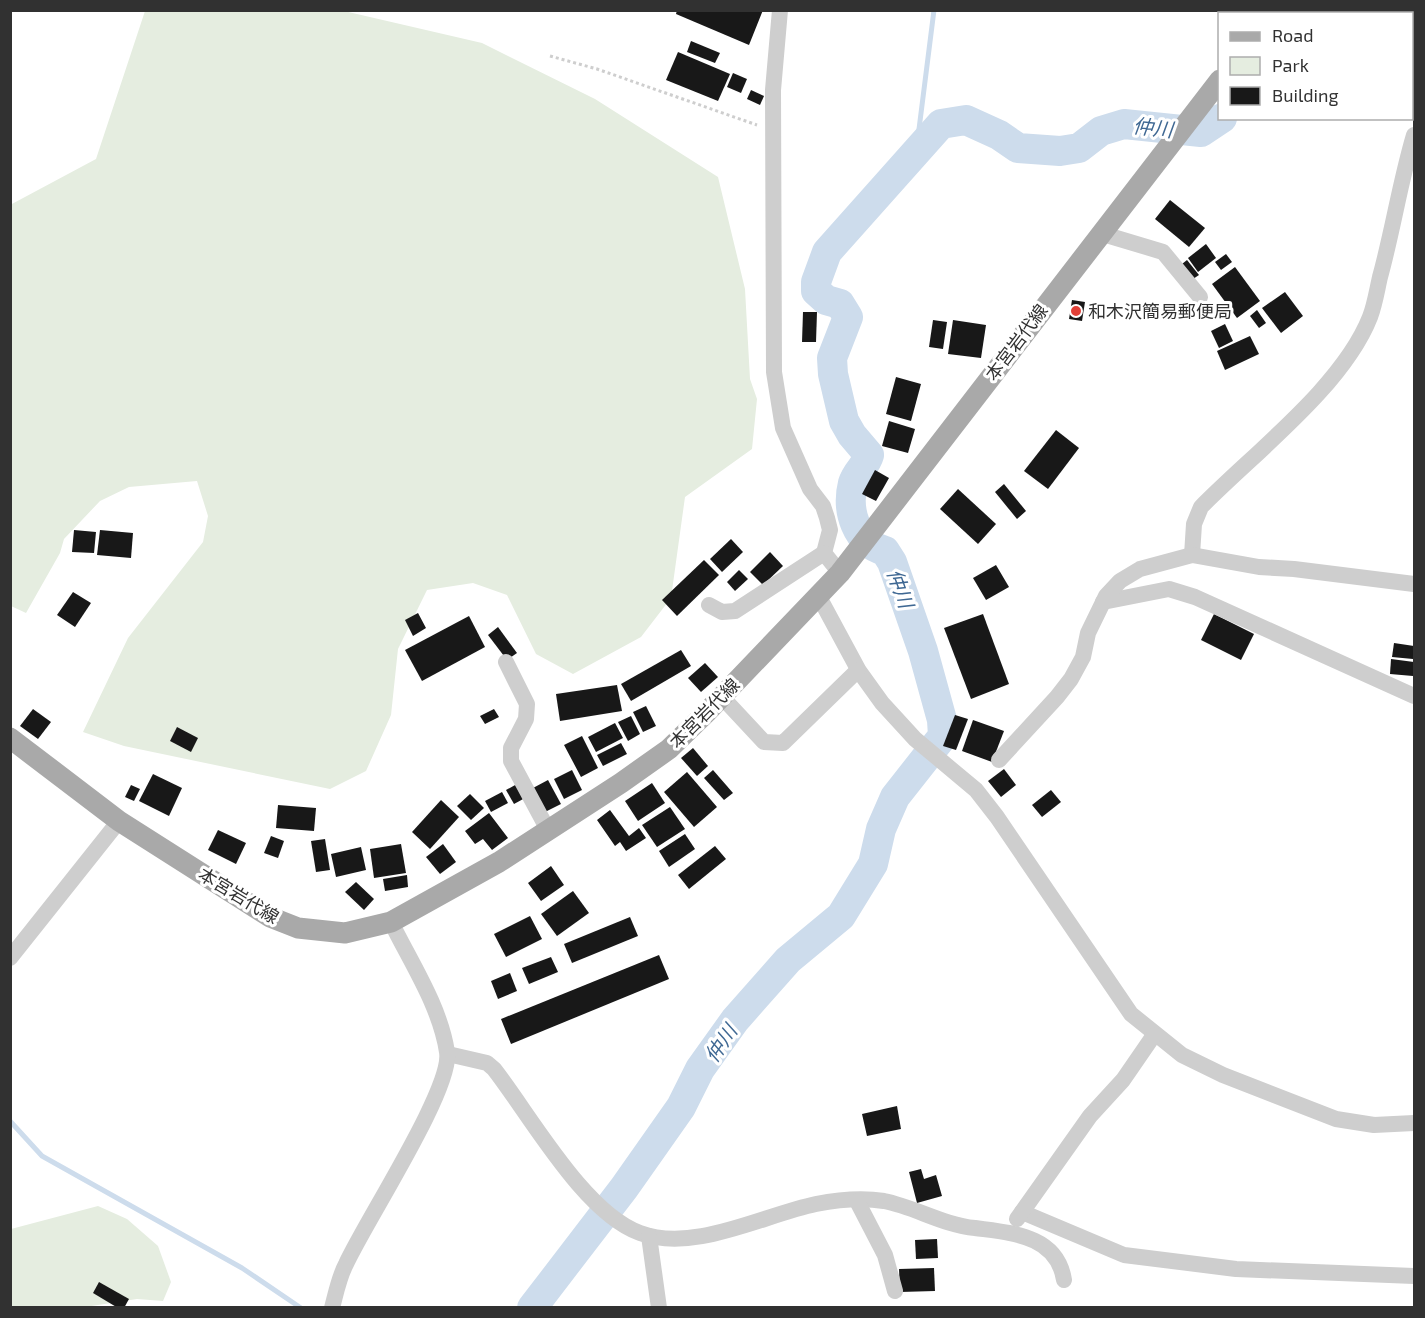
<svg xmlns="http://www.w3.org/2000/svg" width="1425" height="1318" viewBox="0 0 1425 1318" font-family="'Exo 2','Noto Sans JP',sans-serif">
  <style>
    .green { fill: #e5ede0 }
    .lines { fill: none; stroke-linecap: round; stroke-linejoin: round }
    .stream { stroke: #cddcec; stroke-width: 5 }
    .river { stroke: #cddcec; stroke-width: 30 }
    .building { fill: #181818 }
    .path { stroke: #cecece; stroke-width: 3; stroke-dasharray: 3 3; stroke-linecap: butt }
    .minor { stroke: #cecece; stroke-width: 16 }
    .major { stroke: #a9a9a9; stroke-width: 21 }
    .poi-dot { fill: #e24038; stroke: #fff; stroke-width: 2 }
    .labels { text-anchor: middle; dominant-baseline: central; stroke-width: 6; stroke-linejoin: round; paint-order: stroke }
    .poi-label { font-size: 18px; fill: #313131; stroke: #fff; text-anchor: start }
    .street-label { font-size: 18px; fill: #313131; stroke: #fff }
    .water-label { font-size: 20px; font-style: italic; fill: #3f6893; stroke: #fff }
  </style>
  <rect width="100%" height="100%" fill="#fff"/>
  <g class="green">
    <polygon points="145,11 344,11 482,43 595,99 718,177 745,289 750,379 757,399 752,449 685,497 671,598 641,637 573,674 536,654 507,595 473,583 427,590 398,649 391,715 366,771 330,789 124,746 83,732 128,638 203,542 208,516 197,481 129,487 100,501 64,539 60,553 26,613 11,606 10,205 96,159"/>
    <polygon points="98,1206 127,1219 158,1246 171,1282 163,1301 137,1299 85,1307 11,1308 11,1229"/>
  </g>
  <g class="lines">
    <g class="stream">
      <polyline points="934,10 918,137 941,124"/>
      <polyline points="10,1121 42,1156 242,1268 301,1308"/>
    </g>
    <g class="river">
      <polyline points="1395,14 1402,10"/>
      <path d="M532,1308L624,1188L681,1107L700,1069L735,1020L788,960L841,916L873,864L881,829L895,797L943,736L942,720L923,651L892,562L885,551C856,543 846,511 853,483C856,472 866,466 869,455L852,435L844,421L833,374L832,358L848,317L840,304L826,300L816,291V282L827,252L941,124L966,120L999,135L1018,148L1060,151L1079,148L1101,131L1124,124L1201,132L1222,118"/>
    </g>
  </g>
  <g class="building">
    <polygon points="677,10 763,10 749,45 676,14"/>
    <polygon points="691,41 720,53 715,63 687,52"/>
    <polygon points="678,52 730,74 718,101 666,80"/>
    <polygon points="733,73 747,79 741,93 727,87"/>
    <polygon points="751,90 764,96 760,105 747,99"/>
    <polygon points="1170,200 1205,228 1189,247 1155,219"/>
    <polygon points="1206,244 1216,258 1198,272 1188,258"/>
    <polygon points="1226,254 1232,262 1221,270 1215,262"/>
    <polygon points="1187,260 1199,275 1193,279 1182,264"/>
    <polygon points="1235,267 1260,301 1237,318 1212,284"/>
    <polygon points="1285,292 1303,316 1281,333 1262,308"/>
    <polygon points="1072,300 1085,302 1082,321 1069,319"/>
    <polygon points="1257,310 1266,323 1259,328 1250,316"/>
    <polygon points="803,312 817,312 816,342 802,342"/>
    <polygon points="933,320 947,322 943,349 929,347"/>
    <polygon points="953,320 986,325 981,358 948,354"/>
    <polygon points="1225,324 1233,341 1219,348 1211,331"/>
    <polygon points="1250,336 1259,354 1225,370 1217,351"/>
    <polygon points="896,377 921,384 911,421 886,414"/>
    <polygon points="889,421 915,429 908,453 882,446"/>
    <polygon points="1056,430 1079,448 1048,489 1024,471"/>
    <polygon points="875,470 889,478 876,501 862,494"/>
    <polygon points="1004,484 1026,511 1017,519 995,492"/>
    <polygon points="958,489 996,524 978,544 940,509"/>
    <polygon points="74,530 96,532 94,553 72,552"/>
    <polygon points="100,530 133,533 131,558 97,555"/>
    <polygon points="731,539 743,552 722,572 710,559"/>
    <polygon points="770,552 783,566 763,585 750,572"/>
    <polygon points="704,560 719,575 677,616 662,600"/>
    <polygon points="996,565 1009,587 986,600 973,578"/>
    <polygon points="739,570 748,579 735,591 727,582"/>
    <polygon points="73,592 91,603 75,627 57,615"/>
    <polygon points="418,613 426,628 413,636 405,620"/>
    <polygon points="983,614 1009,684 971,699 944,628"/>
    <polygon points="1214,614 1254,634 1241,660 1201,640"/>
    <polygon points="469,616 485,647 422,681 405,650"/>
    <polygon points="498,627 517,653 507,660 488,635"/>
    <polygon points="1394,643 1414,646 1413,659 1392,657"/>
    <polygon points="681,650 691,666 631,701 621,684"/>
    <polygon points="1391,659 1414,662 1413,676 1390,674"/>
    <polygon points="705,663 718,677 701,692 688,678"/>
    <polygon points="617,685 622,711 560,721 556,694"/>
    <polygon points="646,706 656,726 643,732 633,712"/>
    <polygon points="33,709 51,722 38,739 20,726"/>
    <polygon points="494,709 499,717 485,724 480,716"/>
    <polygon points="955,715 968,719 956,750 943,746"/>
    <polygon points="631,716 640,734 628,741 618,722"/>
    <polygon points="973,720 1004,731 992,762 962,751"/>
    <polygon points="615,723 623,738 596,752 588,737"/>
    <polygon points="177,727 198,738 191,752 170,741"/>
    <polygon points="582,736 598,768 581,777 564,745"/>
    <polygon points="621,743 627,754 603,766 597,755"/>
    <polygon points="693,748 708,766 697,776 681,758"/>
    <polygon points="1004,769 1016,785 1001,797 988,781"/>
    <polygon points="572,770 582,790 564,799 554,779"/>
    <polygon points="713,770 733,793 724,800 704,778"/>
    <polygon points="687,772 717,807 694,827 664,792"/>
    <polygon points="153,774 182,788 169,816 139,801"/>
    <polygon points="548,780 561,804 545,812 533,788"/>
    <polygon points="652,783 665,803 638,821 625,801"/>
    <polygon points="517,784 525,798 514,804 506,790"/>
    <polygon points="131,785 140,789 134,801 125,797"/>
    <polygon points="1051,790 1061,802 1042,817 1032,805"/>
    <polygon points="502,792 508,803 491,812 485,801"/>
    <polygon points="470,794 484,808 471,820 457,806"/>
    <polygon points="441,800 459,817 430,849 412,832"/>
    <polygon points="278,805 316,808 314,831 276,828"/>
    <polygon points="670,807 685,829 657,847 642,825"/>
    <polygon points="610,810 629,836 639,828 646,838 626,851 620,842 615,846 597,820"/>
    <polygon points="489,813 508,838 492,850 483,839 475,844 465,831"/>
    <polygon points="218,830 246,843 236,864 208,850"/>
    <polygon points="685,834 695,849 669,867 659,851"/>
    <polygon points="271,836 284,841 278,858 264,853"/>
    <polygon points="325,839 330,870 316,872 311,841"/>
    <polygon points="401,844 406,873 374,878 370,849"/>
    <polygon points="443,844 456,862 440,874 426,857"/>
    <polygon points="715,846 726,859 689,889 678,875"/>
    <polygon points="361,847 366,870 336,877 331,854"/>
    <polygon points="551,866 564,885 541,901 528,883"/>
    <polygon points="407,875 408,887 385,891 383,879"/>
    <polygon points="356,882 374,899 364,910 345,892"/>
    <polygon points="573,891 589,913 557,936 541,914"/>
    <polygon points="530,916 542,939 506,957 494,934"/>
    <polygon points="630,917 638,936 572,963 564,944"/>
    <polygon points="659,955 669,979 511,1044 501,1019"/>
    <polygon points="551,957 558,972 529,984 522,968"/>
    <polygon points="510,973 517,991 498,999 491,981"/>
    <polygon points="897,1106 901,1129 867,1136 862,1114"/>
    <polygon points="921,1169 924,1179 936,1175 942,1196 917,1203 909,1172"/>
    <polygon points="937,1239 938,1258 916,1259 915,1240"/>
    <polygon points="934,1268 935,1291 900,1292 899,1269"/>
    <polygon points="99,1282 129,1299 124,1308 118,1308 93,1293"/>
  </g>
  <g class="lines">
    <polyline class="path" points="550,56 597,69 757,125"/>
    <g class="minor">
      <polyline points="780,10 773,90 774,372 783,428 810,489 823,506 827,518 830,530 824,553 840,573"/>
      <polyline points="1103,234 1163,252 1200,297"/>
      <path d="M1192,555L1194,524L1201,507C1254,453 1343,386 1370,317C1375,304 1377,290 1380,277C1393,230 1400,182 1414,135"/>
      <polyline points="818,595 859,671 882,703 915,739 976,790 997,817 1131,1014 1182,1055 1223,1075 1336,1119 1374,1125 1414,1123"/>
      <polyline points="1103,602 1169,589 1195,597 1414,696"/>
      <polyline points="709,605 722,612 735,611 824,553"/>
      <polyline points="506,662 527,704 526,719 511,748 511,761 548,830"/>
      <polyline points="722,697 764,742 783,743 858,670"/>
      <polyline points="999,760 1057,697 1071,679 1083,657 1088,633 1106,596 1120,581 1140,569 1192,555 1259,567 1294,569 1414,584"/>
      <polyline points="10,958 119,821"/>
      <path d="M448,1054L487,1063L494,1069C530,1115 584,1213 640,1233C694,1253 763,1215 816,1204C837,1200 864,1198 884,1201C915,1207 943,1225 975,1228C1012,1233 1057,1235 1064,1280"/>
      <polyline points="857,1201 885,1255 895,1291"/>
      <polyline points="1022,1212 1124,1255 1236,1269 1414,1276"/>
      <polyline points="1017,1219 1090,1116 1123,1080 1154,1035"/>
      <polyline points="649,1236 659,1308"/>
      <path d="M332,1308C336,1293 339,1277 346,1264C365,1222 453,1088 447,1052C440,1006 411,963 391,922"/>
    </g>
    <g class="major">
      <polyline points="1270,14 1272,10"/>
      <polyline points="10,738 119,821 270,917 298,928 345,933 391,922 499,862 621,783 669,749 707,712 840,573 1220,80"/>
    </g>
  </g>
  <circle class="poi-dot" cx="1076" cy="311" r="6"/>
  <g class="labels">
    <g class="poi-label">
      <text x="1088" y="311">和木沢簡易郵便局</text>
    </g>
    <g class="street-label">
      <text transform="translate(1016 342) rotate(-53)">本宮岩代線</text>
      <text transform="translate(704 713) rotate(-45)">本宮岩代線</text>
      <text transform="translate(239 895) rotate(31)">本宮岩代線</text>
    </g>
    <g class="water-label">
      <text transform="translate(1153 127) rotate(6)">仲川</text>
      <text transform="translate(901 588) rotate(70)">仲川</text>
      <text transform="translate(720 1043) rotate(-56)">仲川</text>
    </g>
  </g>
  <rect width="1425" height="1318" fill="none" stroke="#313131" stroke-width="24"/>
  <rect x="1218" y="12" width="195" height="108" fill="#ffffff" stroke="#adadad" stroke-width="1.5"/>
  <rect x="1230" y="32" width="30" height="9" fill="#a9a9a9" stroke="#adadad" stroke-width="1.5"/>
  <text x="1272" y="42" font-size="18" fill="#313131">Road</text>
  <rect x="1230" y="57" width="30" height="18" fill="#e5ede0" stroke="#adadad" stroke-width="1.5"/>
  <text x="1272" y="72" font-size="18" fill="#313131">Park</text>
  <rect x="1230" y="87" width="30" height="18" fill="#181818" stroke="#adadad" stroke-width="1.5"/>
  <text x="1272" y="102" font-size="18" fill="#313131">Building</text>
</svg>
